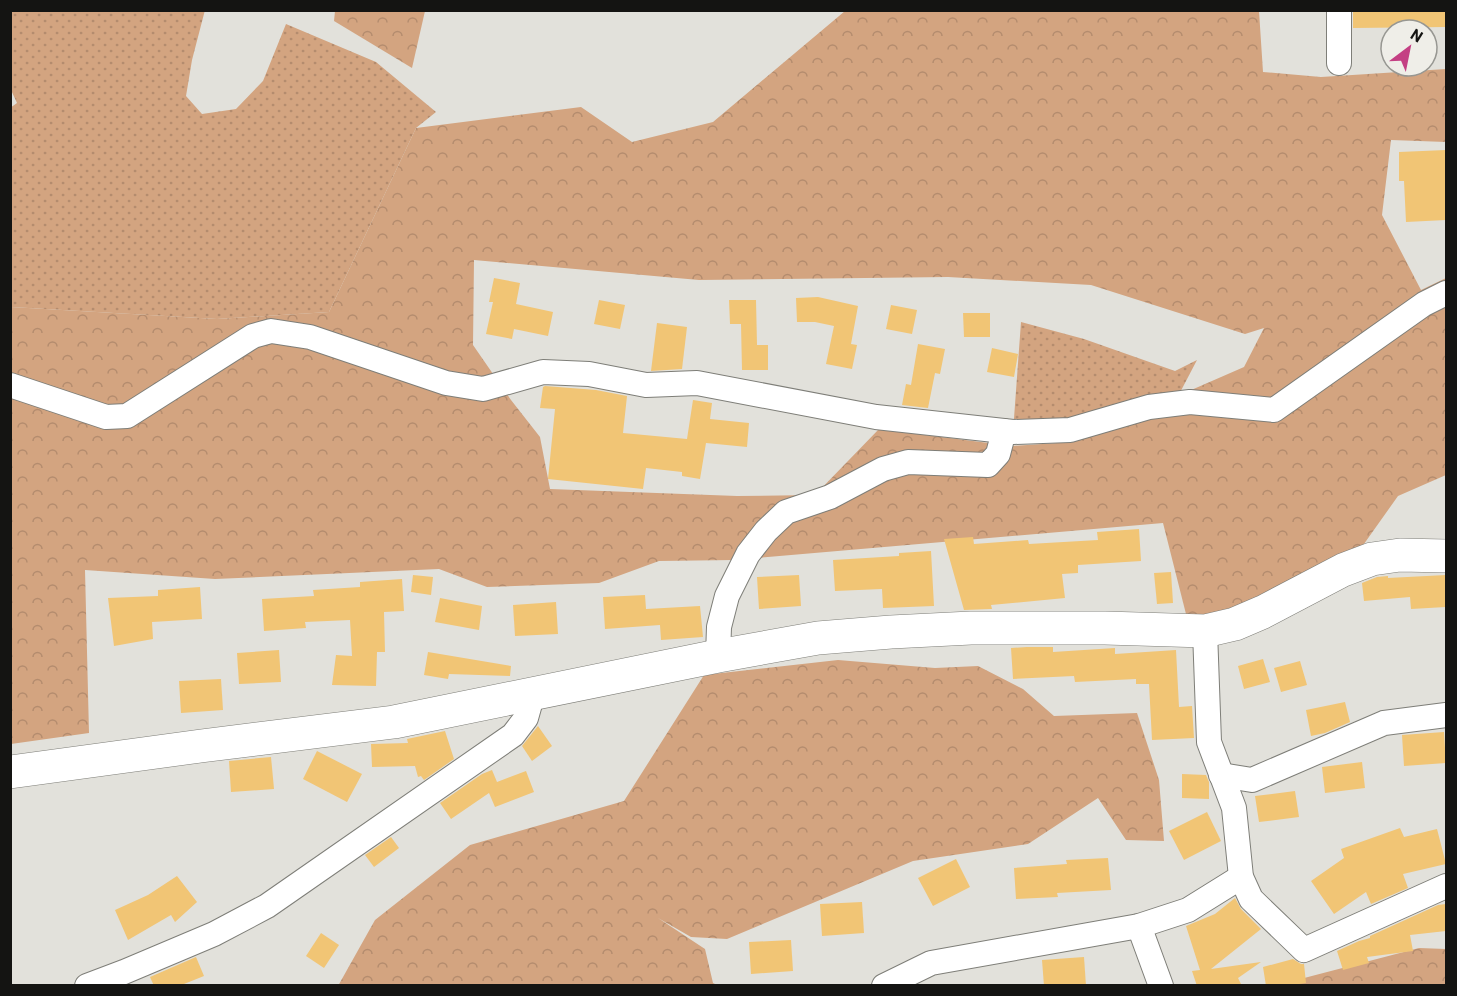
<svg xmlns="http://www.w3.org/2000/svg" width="1457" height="996" viewBox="0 0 1457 996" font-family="Barlow,sans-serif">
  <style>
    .grass { fill: url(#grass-dots) }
    .forest { fill: url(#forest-crowns); fill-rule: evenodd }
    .building { fill: #f1c575 }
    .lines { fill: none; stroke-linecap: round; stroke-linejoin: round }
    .street-casing { stroke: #7e7e78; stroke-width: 26 }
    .secondary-casing { stroke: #7e7e78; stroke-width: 34 }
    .street { stroke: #fff; stroke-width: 24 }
    .secondary { stroke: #fff; stroke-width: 33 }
  </style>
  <defs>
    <pattern id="grass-dots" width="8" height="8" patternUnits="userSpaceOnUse" patternTransform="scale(1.5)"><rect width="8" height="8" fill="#d3a480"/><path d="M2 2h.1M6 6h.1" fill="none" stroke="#b48c6e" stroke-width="1.8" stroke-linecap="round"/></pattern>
    <pattern id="forest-crowns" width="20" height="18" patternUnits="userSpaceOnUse" patternTransform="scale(1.5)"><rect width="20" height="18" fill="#d3a480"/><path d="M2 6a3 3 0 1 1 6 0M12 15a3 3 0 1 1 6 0" fill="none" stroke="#b48c6e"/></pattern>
  </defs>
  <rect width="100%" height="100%" fill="#e2e1db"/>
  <g class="grass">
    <polygon points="205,10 192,60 186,96 202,114 236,109 263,81 286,24 376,62 436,112 416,128 329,312 217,319 11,307 10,108 17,103 11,90 11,11"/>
    <polygon points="1021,322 1084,339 1175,371 1197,360 1174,404 1013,432"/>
  </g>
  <g class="forest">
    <polygon points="335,11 425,11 412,68 334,21"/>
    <path d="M845,11H1259L1263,72L1321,77L1446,69V142L1391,140L1382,215L1421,290L1446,278V475L1398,496L1354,558L1243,611L1187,618L1163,523L734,560L659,561L599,583L487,587L439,569L215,579L85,570L89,733L11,744V307L217,319L329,312L416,128L581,107L632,142L713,122ZM474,260L699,280L948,277L1091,285L1245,334L1264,328L1244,367L1072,442L1012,446L879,429L815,495L737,496L550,489L540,437L511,400L473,345Z"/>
    <polygon points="838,660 935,668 978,666 1023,689 1054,716 1137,713 1159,780 1164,841 1126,840 1098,798 1028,844 913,861 727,939 691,937 658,918 705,949 713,983 717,985 338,986 375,920 470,845 624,801 704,675"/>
    <polygon points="1419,948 1446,949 1446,985 1283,986 1285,983"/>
  </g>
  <g class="building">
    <polygon points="1353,10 1446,10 1446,27 1353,28"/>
    <polygon points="1446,150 1446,220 1406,222 1404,181 1399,181 1399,152"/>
    <polygon points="494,278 520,283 516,304 553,312 548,336 514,329 512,339 486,334 493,302 489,302"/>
    <polygon points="818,297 858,306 851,344 857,345 852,369 826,364 834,326 815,322 797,322 796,298"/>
    <polygon points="599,300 625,305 620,329 594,324"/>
    <polygon points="729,300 756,300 757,345 768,345 768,370 742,370 741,324 730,324"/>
    <polygon points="891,305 917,310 912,334 886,329"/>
    <polygon points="963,313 990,313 990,337 964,337"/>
    <polygon points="657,323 687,327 682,369 651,371"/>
    <polygon points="918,344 945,349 940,374 935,373 928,408 902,405 906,384 911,385"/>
    <polygon points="992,348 1018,354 1014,377 987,372"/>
    <polygon points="545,386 596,390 627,396 623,433 687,439 693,400 712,403 710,419 749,423 747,447 706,443 700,479 682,476 682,472 646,468 643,489 548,479 555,409 540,408 543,387"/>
    <polygon points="1139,529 1141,561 1078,565 1078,573 1062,574 1065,598 991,605 992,609 990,609 964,610 944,539 973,537 974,544 1028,540 1029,544 1098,540 1097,532"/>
    <polygon points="931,551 934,606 883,608 882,589 835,591 833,560 899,556 899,553"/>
    <polygon points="1171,572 1173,603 1157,604 1154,573"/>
    <polygon points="413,575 433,577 431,595 411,592"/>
    <polygon points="799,575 801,606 759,609 757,577"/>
    <polygon points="1446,575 1446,607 1411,609 1410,597 1364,601 1362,583 1377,577 1388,576 1388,578"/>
    <polygon points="402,579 404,611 384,612 385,652 377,652 376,686 332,685 336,655 352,656 350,620 305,622 306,628 264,631 262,599 314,596 313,590 360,587 360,582"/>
    <polygon points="200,587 202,619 152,622 153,639 114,646 108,598 158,596 158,590"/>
    <polygon points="645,595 646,609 700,606 703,637 661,640 660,625 605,629 603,597"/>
    <polygon points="440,598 482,606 479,630 435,622"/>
    <polygon points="556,602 558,634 515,636 513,605"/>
    <polygon points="1027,647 1053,647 1053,652 1115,648 1115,654 1176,650 1179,707 1192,706 1194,738 1152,740 1149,684 1136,684 1136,679 1075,682 1074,676 1013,679 1011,648"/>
    <polygon points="279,650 281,682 239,684 237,653"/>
    <polygon points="428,652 511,666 510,676 449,674 448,679 424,675"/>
    <polygon points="1263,659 1270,682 1244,689 1238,666"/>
    <polygon points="1300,661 1307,685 1281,692 1274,668"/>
    <polygon points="221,679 223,710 181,713 179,681"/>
    <polygon points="1345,702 1350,722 1325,733 1311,736 1306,710"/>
    <polygon points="538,726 552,746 532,761 522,746"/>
    <polygon points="445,731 454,759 424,780 421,776 418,777 415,766 372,767 371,744 408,743 407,739"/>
    <polygon points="1444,732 1446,763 1404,766 1402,735"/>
    <polygon points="317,751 362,774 347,802 303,779"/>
    <polygon points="271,757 274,789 231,792 229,761"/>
    <polygon points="1362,762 1365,788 1325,793 1322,767"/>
    <polygon points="492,770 497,782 526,771 534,792 495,807 489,793 451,819 440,803 482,774"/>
    <polygon points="1182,774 1206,775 1209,782 1209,799 1182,798"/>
    <polygon points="1295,791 1299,817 1259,822 1255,796"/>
    <polygon points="1207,812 1221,841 1184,860 1169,831"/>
    <polygon points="1400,828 1404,837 1437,829 1446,864 1403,874 1408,888 1371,904 1366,892 1334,914 1311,881 1344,858 1341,849"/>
    <polygon points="391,837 399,848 374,867 365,855"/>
    <polygon points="1108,858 1111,890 1057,893 1058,897 1016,899 1014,868 1067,864 1066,860"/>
    <polygon points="956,859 970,887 933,906 918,878"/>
    <polygon points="177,876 197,902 175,922 171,915 128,940 115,910 148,895"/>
    <polygon points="1235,898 1241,909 1261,929 1211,969 1261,962 1238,978 1242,986 1197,986 1192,971 1200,970 1186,926 1215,914"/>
    <polygon points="862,902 864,933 822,936 820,904"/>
    <polygon points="1446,904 1446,931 1410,935 1413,951 1367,957 1369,963 1343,970 1337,951 1359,941 1370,938 1370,936 1438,905"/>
    <polygon points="321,933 339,945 324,968 306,956"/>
    <polygon points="791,940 793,971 751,974 749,942"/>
    <polygon points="196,957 204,976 179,986 154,986 150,977"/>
    <polygon points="1084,957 1086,986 1044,986 1042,960"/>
    <polygon points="1293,959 1301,964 1304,964 1306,983 1286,986 1266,986 1263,967"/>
  </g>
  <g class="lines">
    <g class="street-casing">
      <g id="street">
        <polyline points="1339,63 1339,10"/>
        <polyline points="10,385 106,417 127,416 253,336 271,331 310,337 446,383 483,389 543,372 589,374 646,385 697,383 876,417 1013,432 1070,430 1149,407 1190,402 1274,410 1424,304 1446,293"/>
        <polyline points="1205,631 1209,742 1234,808 1241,877 1251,899 1304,950 1446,886"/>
        <polyline points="718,656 719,627 727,596 748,554 766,531 786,512 830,497 883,469 908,462 988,465 998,454 1004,431"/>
        <polyline points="1221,775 1252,780 1384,723 1446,715"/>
        <polyline points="1139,926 1161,986"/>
        <polyline points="87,986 124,972 214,934 267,906 513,735 526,718 533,693"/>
        <polyline points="884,986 931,963 1139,926 1188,910 1241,877"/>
      </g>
    </g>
    <g class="secondary-casing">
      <polyline id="secondary" points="10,772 201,746 394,722 718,656 818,638 891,632 971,628 1105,628 1205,631 1235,624 1263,612 1343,570 1372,559 1400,555 1446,556"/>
    </g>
    <use href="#street" class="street"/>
    <use href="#secondary" class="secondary"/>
  </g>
  <rect width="1457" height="996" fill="none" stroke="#141412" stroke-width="24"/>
  <g transform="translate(1409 48) rotate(32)"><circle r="28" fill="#efeee8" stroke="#979792" stroke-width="1.5"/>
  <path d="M0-4.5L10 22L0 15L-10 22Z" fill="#c43f83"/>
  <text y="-9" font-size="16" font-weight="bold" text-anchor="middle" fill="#141412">N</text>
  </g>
</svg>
